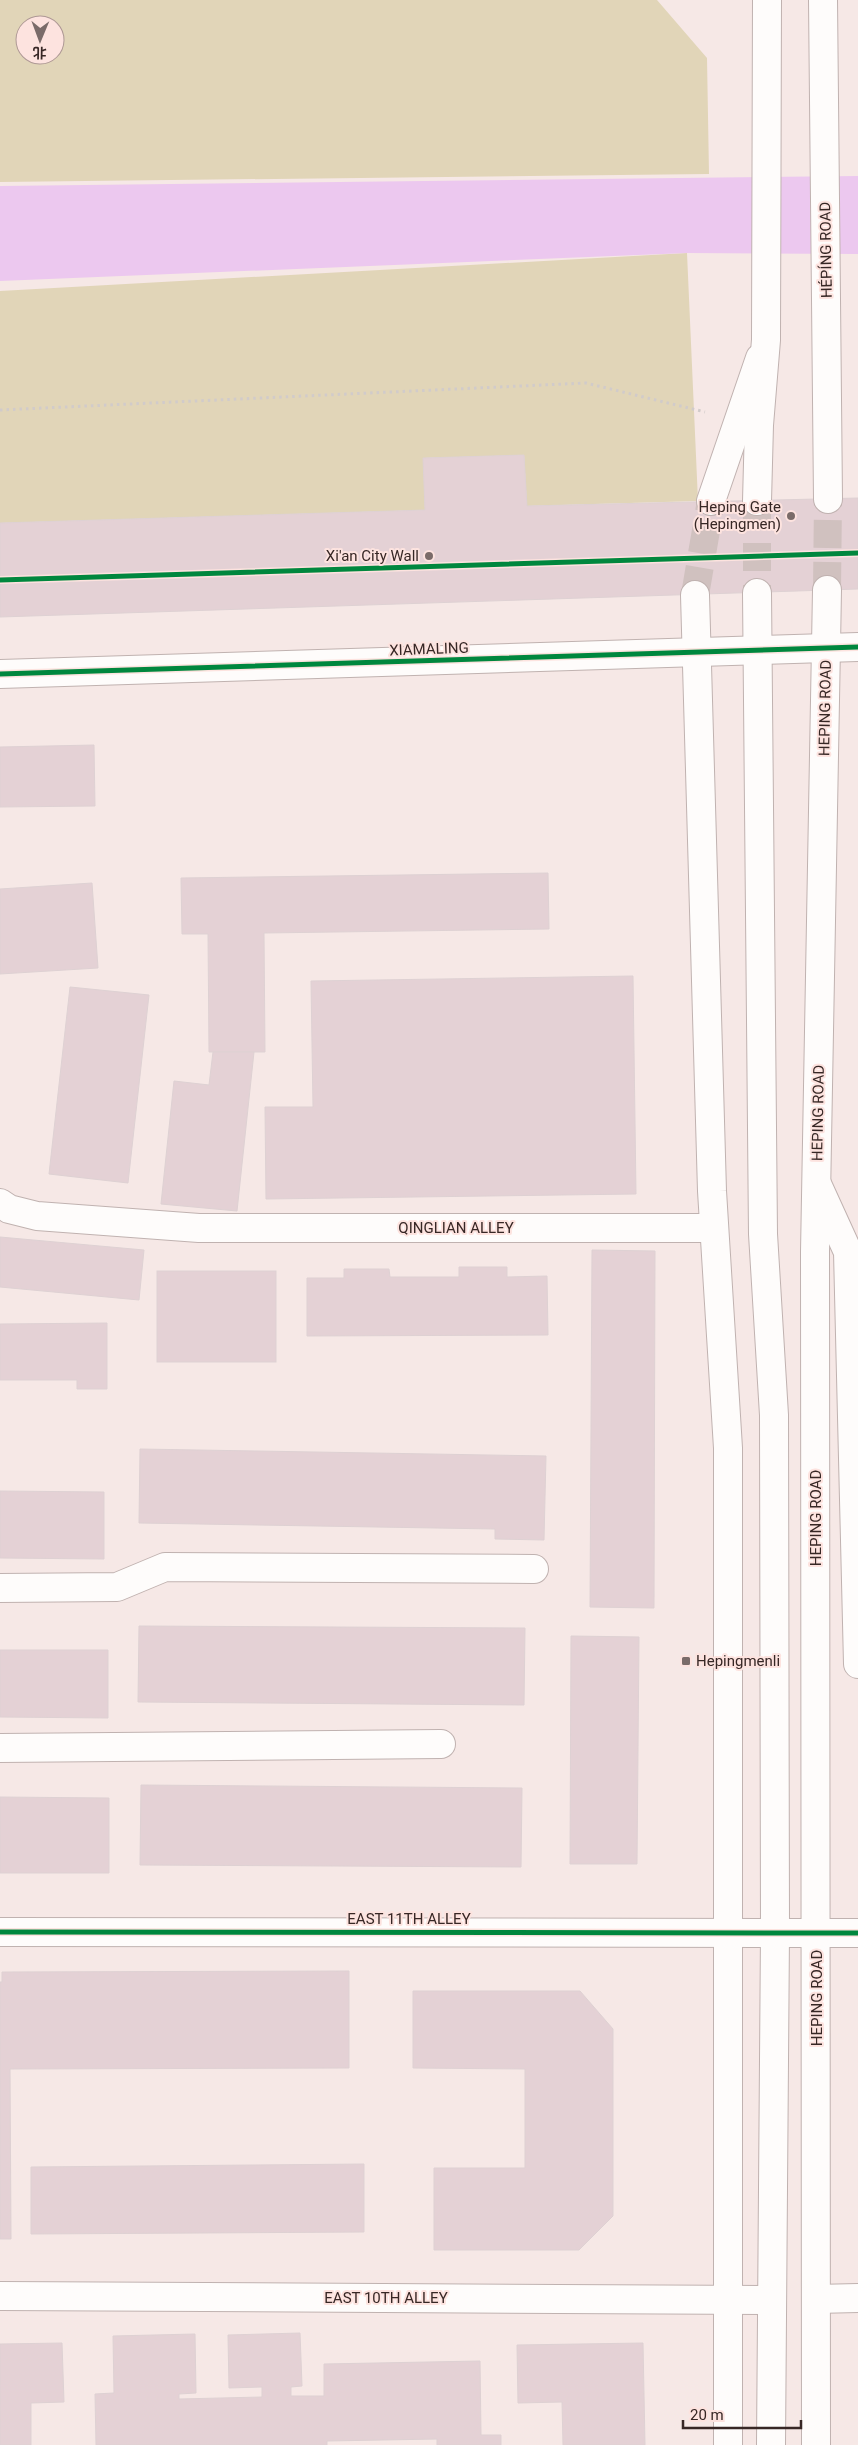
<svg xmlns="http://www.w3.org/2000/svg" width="858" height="2445" viewBox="0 0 858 2445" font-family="Roboto,'Noto Sans SC',sans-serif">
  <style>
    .green { fill: #e1d5b8; fill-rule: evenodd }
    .water { fill: #ecc8ef }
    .building { fill: #e4d1d5; stroke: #ded1d3 }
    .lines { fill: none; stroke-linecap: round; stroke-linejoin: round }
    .minor-tunnel { stroke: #d0c1bf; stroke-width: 28; stroke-dasharray: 28 14; stroke-linecap: butt }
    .major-tunnel { stroke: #d0c1bf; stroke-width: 28; stroke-dasharray: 28 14; stroke-linecap: butt }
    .minor-casing { stroke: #c0b2b0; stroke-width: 30 }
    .major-casing { stroke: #c0b2b0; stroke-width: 30 }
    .path { stroke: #d1cbca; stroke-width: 3; stroke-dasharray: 2.5 4; stroke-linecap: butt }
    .minor { stroke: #fefcfb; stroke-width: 28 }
    .major { stroke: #fefcfb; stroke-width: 28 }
    .cycleway-casing { stroke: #fde3df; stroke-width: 8 }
    .cycleway { stroke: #00873e; stroke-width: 5 }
    .poi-dot { fill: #7a6b69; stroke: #fde3df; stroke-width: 2 }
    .labels { text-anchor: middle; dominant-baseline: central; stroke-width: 4; stroke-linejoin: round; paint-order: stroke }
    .street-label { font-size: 15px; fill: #372725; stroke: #fde3df }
    .poi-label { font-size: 15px; fill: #372725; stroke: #fde3df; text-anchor: end }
  </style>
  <rect width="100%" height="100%" fill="#f6e8e6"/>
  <g class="green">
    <path d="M0,0H657L707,58L709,174L0,182ZM25,25H55V55H25Z"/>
    <polygon points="687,253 698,501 527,506 524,455 424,458 425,510 0,523 0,291"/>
  </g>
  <polygon class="water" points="858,176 858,254 687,253 0,281 0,186"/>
  <g class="building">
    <polygon points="524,455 527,506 858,498 858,589 0,617 0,523 425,510 423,458"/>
    <polygon points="94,745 95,806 0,807 0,747"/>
    <polygon points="548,873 549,929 264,933 265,1052 209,1052 208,934 182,934 181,878"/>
    <polygon points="92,883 98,968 0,974 0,889"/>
    <polygon points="633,976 636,1194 266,1199 265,1107 313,1107 311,981"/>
    <polygon points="70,987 149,995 128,1183 49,1174"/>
    <polygon points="213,1052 254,1052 237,1211 161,1204 174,1081 209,1085"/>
    <polygon points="0,1237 144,1250 139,1300 0,1287"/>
    <polygon points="592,1250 655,1251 654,1608 590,1607"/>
    <polygon points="459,1267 507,1267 507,1277 547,1276 548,1335 307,1336 307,1278 344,1278 344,1269 389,1269 390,1277 459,1277"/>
    <rect x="157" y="1271" width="119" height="91"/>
    <polygon points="107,1323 107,1389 77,1389 77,1380 0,1380 0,1324"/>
    <polygon points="140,1449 546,1456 544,1540 495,1539 495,1529 139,1523"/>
    <polygon points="0,1491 104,1492 104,1559 0,1558"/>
    <polygon points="139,1626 525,1628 524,1705 138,1702"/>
    <polygon points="571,1636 639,1637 637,1864 570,1864"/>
    <polygon points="0,1650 108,1650 108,1718 0,1717"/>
    <polygon points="141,1785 522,1788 521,1867 140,1865"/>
    <polygon points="0,1797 109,1798 109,1873 0,1873"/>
    <polygon points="349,1971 349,2068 10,2069 11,2239 0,2239 0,1982 2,1982 2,1972"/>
    <polygon points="413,1991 580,1991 613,2029 613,2216 579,2250 434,2250 434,2168 525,2168 525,2069 413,2068"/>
    <polygon points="364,2164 364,2232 31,2234 31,2167"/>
    <polygon points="300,2333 302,2386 291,2387 291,2396 324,2396 324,2364 480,2361 481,2435 501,2435 501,2445 437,2445 437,2439 327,2441 327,2445 96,2445 95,2394 114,2393 113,2336 195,2334 196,2393 179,2394 179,2399 262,2397 262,2387 229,2388 228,2335"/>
    <polygon points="62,2343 64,2402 31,2403 31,2445 0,2445 0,2344"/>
    <polygon points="643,2343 645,2445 563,2445 562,2402 518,2403 517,2345"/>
  </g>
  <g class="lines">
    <polyline class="minor-tunnel" points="695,595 711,501"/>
    <g class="major-tunnel">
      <polyline points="757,501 757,593"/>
      <polyline points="827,590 828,499"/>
    </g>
    <g class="minor-casing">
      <g id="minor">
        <polyline points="711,501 760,358"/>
        <polyline points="0,674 858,647"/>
        <polyline points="817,1184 848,1252 858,1664"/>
        <polyline points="0,1203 9,1209 37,1216 199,1228 714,1228"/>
        <polyline points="0,1588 117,1587 165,1567 534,1569"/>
        <polyline points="0,1748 441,1744"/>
        <polyline points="0,1932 858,1933"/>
        <polyline points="0,2296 772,2300"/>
        <polyline points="816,2299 858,2298"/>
      </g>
    </g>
    <g class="major-casing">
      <g id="major">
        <polyline points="823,0 828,499"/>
        <polyline points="757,501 759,425 766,340 767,0"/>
        <polyline points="757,593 763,1234 774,1415 775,1932 771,2445"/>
        <polyline points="695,595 712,1191 728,1448 728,2445"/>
        <polyline points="816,2445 815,1252 827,590"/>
      </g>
    </g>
    <polyline class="path" points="0,410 586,383 705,412"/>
    <use href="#minor" class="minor"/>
    <use href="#major" class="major"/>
    <g class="cycleway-casing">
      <g id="cycleway">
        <polyline points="0,580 858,553"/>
        <polyline points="0,674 858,647"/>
        <polyline points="0,1932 858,1933"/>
      </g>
    </g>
    <use href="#cycleway" class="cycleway"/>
  </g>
  <g class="poi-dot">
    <circle cx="791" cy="516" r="5"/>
    <circle cx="429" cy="556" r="5"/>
    <rect x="681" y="1656" width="10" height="10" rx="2.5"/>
  </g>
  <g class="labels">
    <g class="street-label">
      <text transform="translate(826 250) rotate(-91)">HÉPÍNG ROAD</text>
      <text transform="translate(429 649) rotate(-2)">XIAMALING</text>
      <text transform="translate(825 708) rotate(-89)">HEPING ROAD</text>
      <text transform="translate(818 1113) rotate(-89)">HEPING ROAD</text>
      <text x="456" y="1228">QINGLIAN ALLEY</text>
      <text transform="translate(816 1518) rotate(-90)">HEPING ROAD</text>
      <text x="409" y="1919">EAST 11TH ALLEY</text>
      <text transform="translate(817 1998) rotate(-90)">HEPING ROAD</text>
      <text x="386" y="2298">EAST 10TH ALLEY</text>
    </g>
    <g class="poi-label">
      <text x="781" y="507">Heping Gate<tspan x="781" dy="17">(Hepingmen)</tspan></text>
      <text x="419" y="556">Xi'an City Wall</text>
      <text x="696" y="1661" text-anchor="start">Hepingmenli</text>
    </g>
  </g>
  <g transform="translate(40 40) rotate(181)"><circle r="24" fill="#fde3df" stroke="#ae9895"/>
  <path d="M0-4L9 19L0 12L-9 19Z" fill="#7a6b69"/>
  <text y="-8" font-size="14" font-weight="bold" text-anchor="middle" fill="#372725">北</text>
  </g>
  <path d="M683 2420v8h118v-8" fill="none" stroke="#372725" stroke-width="2.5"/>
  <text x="690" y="2420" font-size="15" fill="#372725" stroke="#fde3df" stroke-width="4" paint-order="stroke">20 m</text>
</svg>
